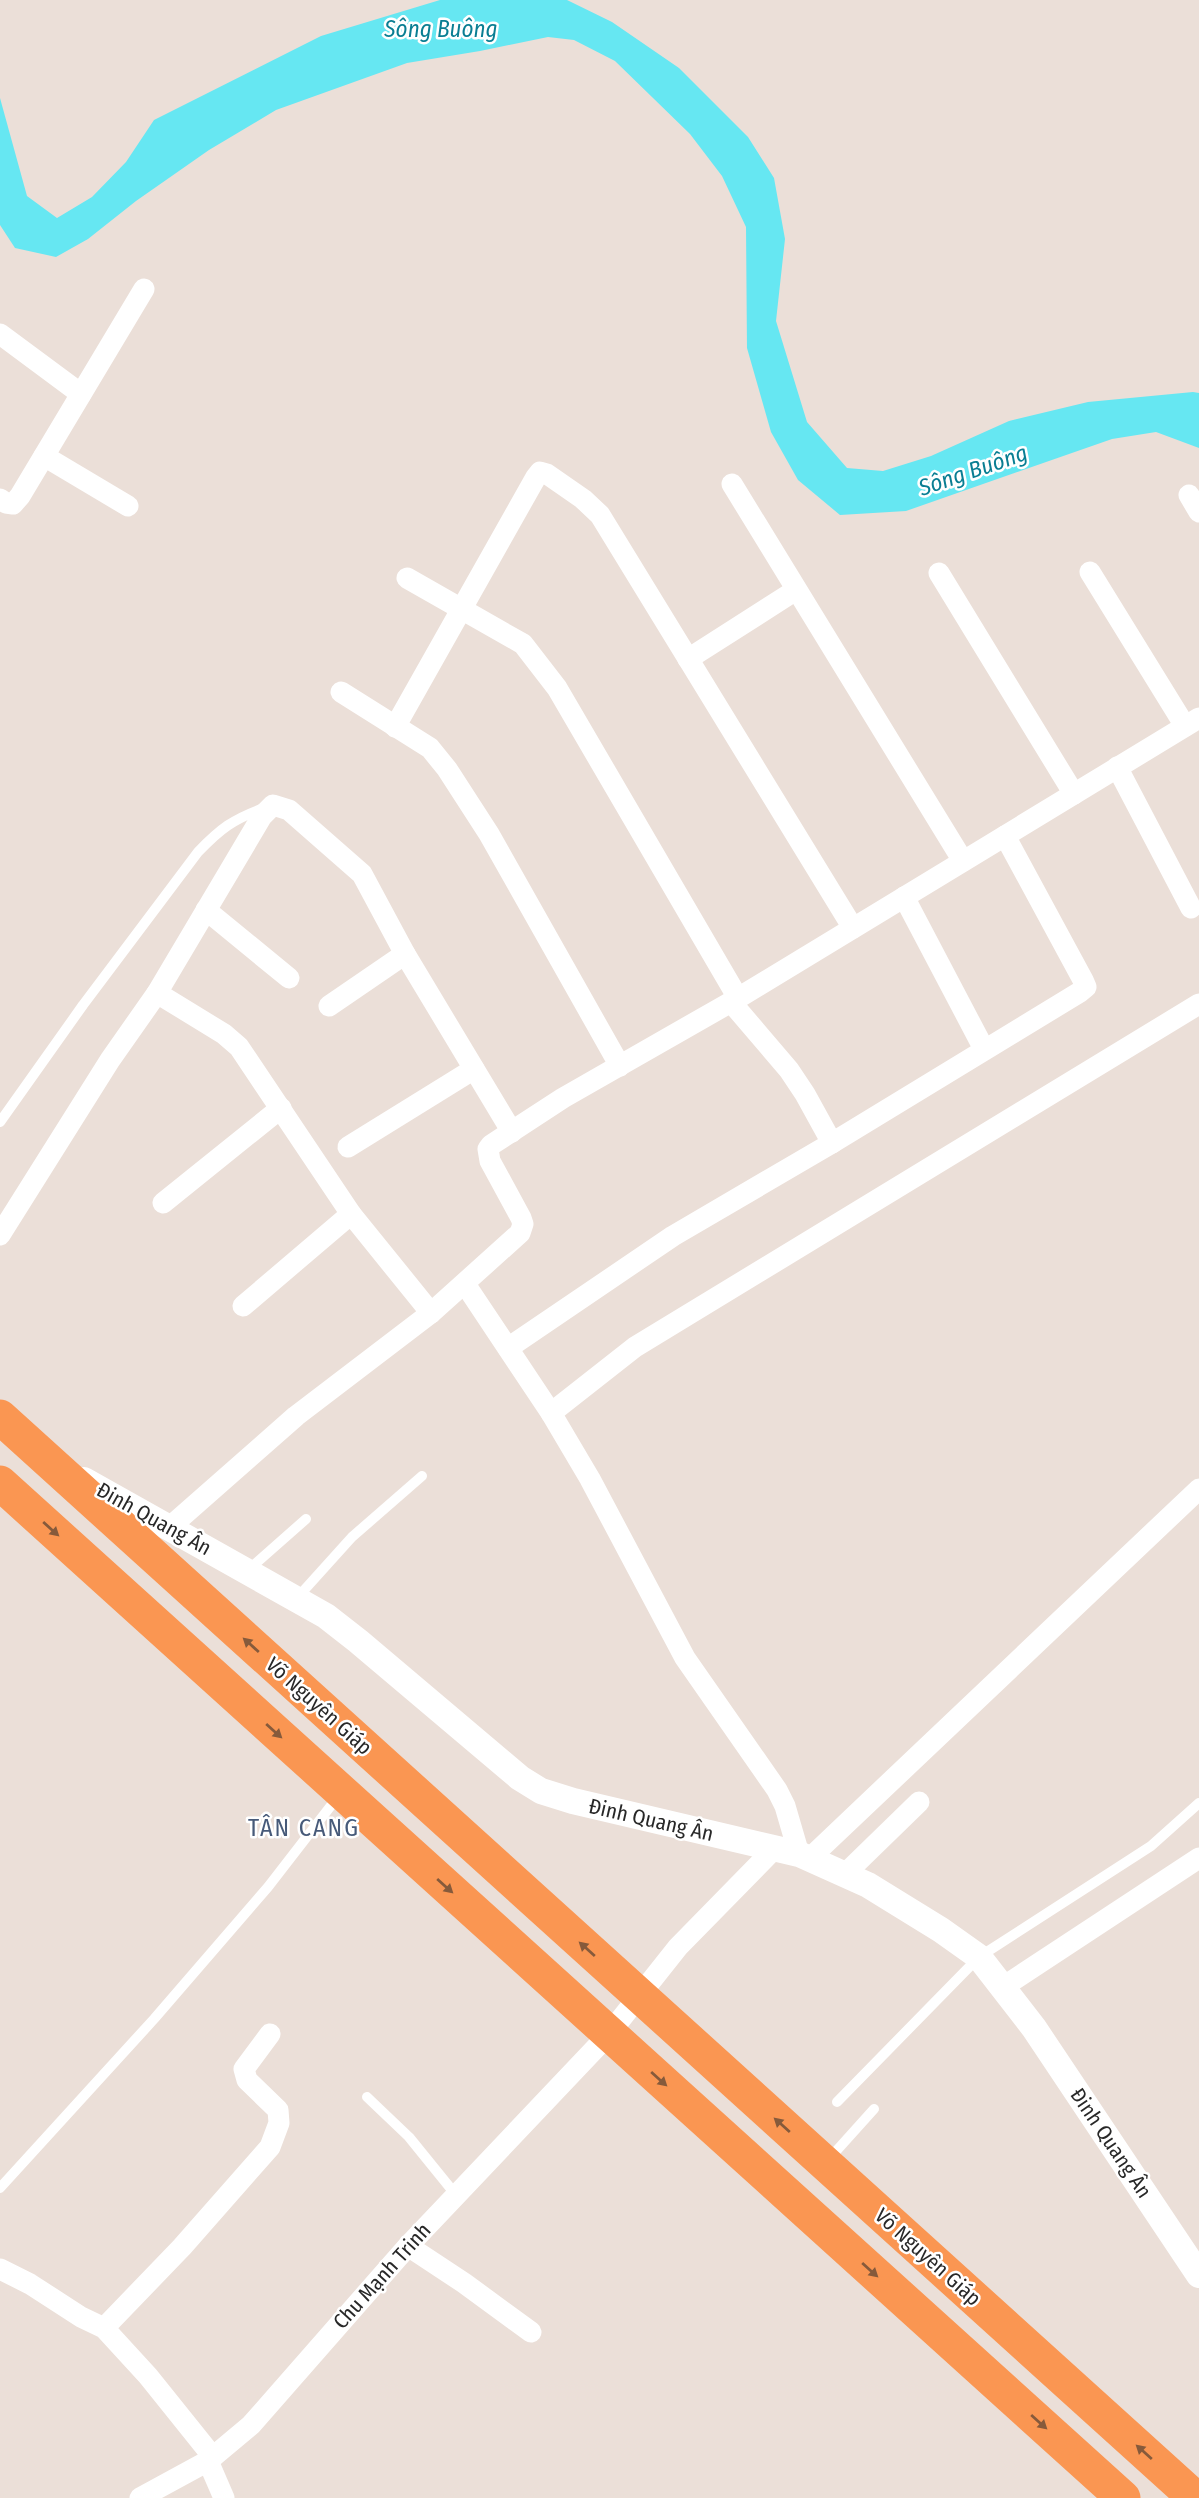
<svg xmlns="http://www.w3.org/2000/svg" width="1199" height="2498" viewBox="0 0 1199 2498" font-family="'Fira Sans Condensed',sans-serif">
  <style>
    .water { fill: #66e7f2 }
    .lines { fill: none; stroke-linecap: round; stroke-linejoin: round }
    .service { stroke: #fff; stroke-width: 10 }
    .minor { stroke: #fff; stroke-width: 21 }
    .tertiary { stroke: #fff; stroke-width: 26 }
    .trunk { stroke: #fa9652; stroke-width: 35 }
    .oneway { fill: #865a3b }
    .labels { text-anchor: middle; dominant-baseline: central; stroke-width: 5; stroke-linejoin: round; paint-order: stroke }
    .street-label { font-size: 21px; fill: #282828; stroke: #fff }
    .water-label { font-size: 23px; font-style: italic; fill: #097e93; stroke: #fff }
    .quarter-label { font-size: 24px; letter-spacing: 2px; fill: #475a79; stroke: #fff }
  </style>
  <rect width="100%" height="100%" fill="#ebdfd8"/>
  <polygon class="water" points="440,0 567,0 612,22 679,68 748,137 774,178 785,239 776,321 807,422 847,468 883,471 931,456 1009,421 1088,402 1193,392 1199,393 1199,448 1156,432 1112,439 906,511 840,515 798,480 771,432 747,348 746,227 722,176 690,134 615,61 574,40 548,37 480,51 407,63 276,110 209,150 136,201 88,239 56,257 15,248 0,225 0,98 27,196 57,218 92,197 126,162 154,120 321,36"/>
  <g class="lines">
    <g class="service">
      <path d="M0,1122L83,1005L198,852C220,829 233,819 264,808"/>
      <polyline points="247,1571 306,1519"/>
      <polyline points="297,1598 352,1537 422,1476"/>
      <polyline points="367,2097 409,2137 456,2195"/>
      <polyline points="837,2102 979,1957 1151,1846 1199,1803"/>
      <polyline points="829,2159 874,2109"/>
      <polyline points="0,2188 154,2019 268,1887 340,1794"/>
    </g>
    <g class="minor">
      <polyline points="0,334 81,394"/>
      <polyline points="44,456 128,506"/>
      <polyline points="732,484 963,861"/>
      <polyline points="1189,495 1199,512"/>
      <polyline points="0,499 6,503 13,504 20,496 144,289"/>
      <polyline points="1090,572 1185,726"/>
      <polyline points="939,573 1074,794"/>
      <polyline points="407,578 523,644 557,688 738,998"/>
      <polyline points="688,659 796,590"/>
      <polyline points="341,692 430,748 447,769 489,834 620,1066"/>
      <polyline points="395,727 536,477 540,472 547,474 583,499 600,515 853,928"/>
      <polyline points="1117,767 1191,908"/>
      <polyline points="904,897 984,1049"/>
      <polyline points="206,910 289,978"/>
      <polyline points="157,993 224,1034 239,1047 351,1214 431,1313"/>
      <polyline points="731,1002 789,1070 805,1094 832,1143"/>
      <polyline points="329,1006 405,954"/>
      <polyline points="348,1147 474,1069"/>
      <polyline points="163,1203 281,1108"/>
      <polyline points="0,1235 110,1060 157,993 262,816 273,805 289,810 362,874 405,954 512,1132"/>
      <polyline points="465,1284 551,1413 590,1479 685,1658 777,1790 785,1806 799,1854"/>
      <polyline points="243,1306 351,1214"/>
      <polyline points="508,1348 673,1236 832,1143 1080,992 1086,987 1083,980 1005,836"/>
      <polyline points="551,1413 635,1347 1199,1004"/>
      <polyline points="170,1527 296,1416 431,1313 520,1233 523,1224 521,1218 490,1161 488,1149 491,1145 563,1098 738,998 1199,718"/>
      <polyline points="810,1858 1199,1489"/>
      <polyline points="845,1874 919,1802"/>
      <polyline points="1003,1987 1199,1858"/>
      <polyline points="408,2246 464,2283 531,2332"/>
      <polyline points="0,2269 30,2284 81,2317 104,2328 148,2376 213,2457"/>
      <polyline points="104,2328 182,2247 270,2147 279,2123 278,2110 247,2080 244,2069 270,2034"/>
      <polyline points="208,2461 224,2498"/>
      <polyline points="140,2498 208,2461 251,2425 408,2246 609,2034 678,1947 775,1848"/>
    </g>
    <polyline class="tertiary" points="84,1480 326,1616 358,1641 520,1778 541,1791 573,1801 799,1854 868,1885 941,1930 979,1957 1034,2028 1199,2275"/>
    <g class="trunk">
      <polyline points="0,1417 1195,2498"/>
      <polyline points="0,1483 1123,2498"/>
    </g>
  </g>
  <defs><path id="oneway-solid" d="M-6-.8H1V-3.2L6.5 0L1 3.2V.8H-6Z" transform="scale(1.75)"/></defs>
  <g class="oneway">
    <use href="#oneway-solid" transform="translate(51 1529) rotate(42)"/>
    <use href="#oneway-solid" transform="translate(251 1645) rotate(-138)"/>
    <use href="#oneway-solid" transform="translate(274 1731) rotate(42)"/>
    <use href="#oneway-solid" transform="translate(445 1886) rotate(42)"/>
    <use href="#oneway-solid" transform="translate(587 1949) rotate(-138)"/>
    <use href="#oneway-solid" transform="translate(659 2079) rotate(42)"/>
    <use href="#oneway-solid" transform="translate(782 2125) rotate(-138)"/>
    <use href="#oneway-solid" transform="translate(870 2270) rotate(42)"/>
    <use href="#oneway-solid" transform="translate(1039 2422) rotate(42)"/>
    <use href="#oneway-solid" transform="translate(1144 2452) rotate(-138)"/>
  </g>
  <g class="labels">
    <g class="street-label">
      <text transform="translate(154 1519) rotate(29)">Đinh Quang Ân</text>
      <text transform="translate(319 1706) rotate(42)">Võ Nguyên Giáp</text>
      <text transform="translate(651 1820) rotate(13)">Đinh Quang Ân</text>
      <text transform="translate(1111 2143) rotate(56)">Đinh Quang Ân</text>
      <text transform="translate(928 2257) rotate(42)">Võ Nguyên Giáp</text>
      <text transform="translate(382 2276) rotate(-48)">Chu Mạnh Trinh</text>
    </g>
    <g class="water-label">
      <text x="441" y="29">Sông Buông</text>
      <text transform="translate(973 470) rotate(-19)">Sông Buông</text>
    </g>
    <g class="quarter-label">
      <text x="304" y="1828">TÂN CANG</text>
    </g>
  </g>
</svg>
